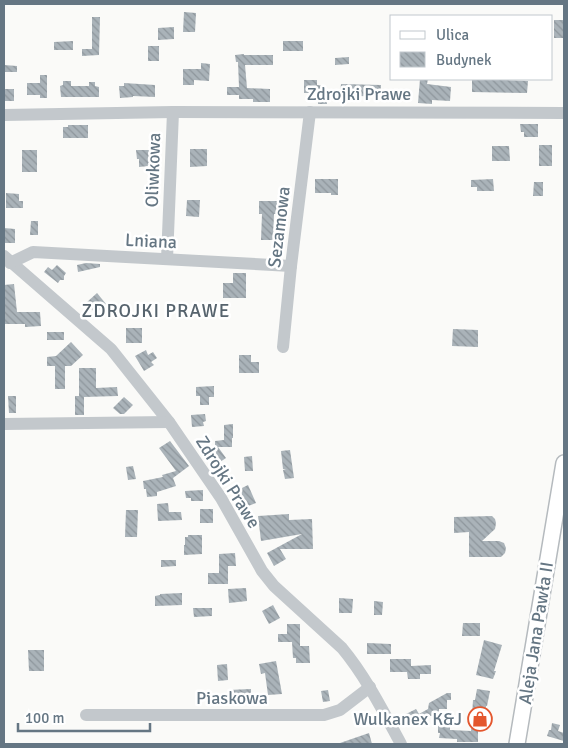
<svg xmlns="http://www.w3.org/2000/svg" width="568" height="748" viewBox="0 0 568 748" font-family="Signika,sans-serif">
  <style>
    .building { fill: url(#building-back-hatch) }
    .lines { fill: none; stroke-linecap: round; stroke-linejoin: round }
    .major-casing { stroke: #b5babe; stroke-width: 18 }
    .minor { stroke: #c3c8cc; stroke-width: 12 }
    .major { stroke: #fff; stroke-width: 15 }
    .labels { text-anchor: middle; dominant-baseline: central; stroke-width: 5; stroke-linejoin: round; paint-order: stroke }
    .street-label { font-size: 18px; fill: #657683; stroke: #fff }
    .poi-label { font-size: 18px; fill: #657683; stroke: #fff; text-anchor: end }
    .neighbourhood-label { font-size: 19px; letter-spacing: 1px; fill: #57646e; stroke: #fff }
  </style>
  <defs>
    <pattern id="building-back-hatch" width="6" height="6" patternUnits="userSpaceOnUse" patternTransform="scale(1.25)"><rect width="6" height="6" fill="#aab3b9"/><path d="M-1 5l2 2M0 0l6 6M5-1l2 2" fill="none" stroke="#8e969c"/></pattern>
  </defs>
  <rect width="100%" height="100%" fill="#fafaf8"/>
  <g class="building">
    <polygon points="184,12 196,13 195,32 183,32"/>
    <polygon points="92,17 100,17 99,55 82,56 82,49 92,49"/>
    <rect x="554" y="20" width="10" height="18"/>
    <polygon points="174,27 174,39 158,40 158,28"/>
    <polygon points="73,41 73,50 54,50 54,42"/>
    <rect x="283" y="41" width="20" height="10"/>
    <rect x="148" y="46" width="11" height="15"/>
    <polygon points="244,54 244,55 273,55 273,65 245,65 247,88 270,89 270,102 253,102 253,99 239,99 239,95 227,95 227,87 239,87 238,62 236,62 235,55"/>
    <polygon points="349,57 349,64 335,65 335,58"/>
    <polygon points="201,63 210,64 209,81 194,80 194,85 183,85 183,69 201,69"/>
    <polygon points="4,65 17,66 17,72 4,72"/>
    <polygon points="40,75 47,75 47,98 40,98 40,95 27,95 27,83 40,83"/>
    <polygon points="420,79 428,79 427,84 451,87 450,101 432,100 432,104 418,103"/>
    <polygon points="472,79 504,79 504,80 528,81 527,93 472,92"/>
    <polygon points="304,80 317,80 317,85 325,86 325,90 332,90 332,97 327,97 327,104 318,104 318,93 304,93"/>
    <polygon points="63,81 71,81 71,86 89,86 89,82 95,82 95,86 99,87 99,97 61,97 60,86 63,85"/>
    <polygon points="124,83 155,85 155,97 133,96 133,97 120,98 119,86 124,86"/>
    <polygon points="341,84 381,85 380,97 340,95"/>
    <rect x="4" y="89" width="10" height="12"/>
    <polygon points="520,124 538,124 538,137 524,137 524,132 521,132"/>
    <polygon points="68,125 88,125 88,138 63,138 63,127 68,127"/>
    <rect x="539" y="145" width="13" height="21"/>
    <polygon points="492,146 509,146 510,161 492,161"/>
    <polygon points="190,149 207,149 207,166 190,167"/>
    <rect x="22" y="150" width="15" height="22"/>
    <polygon points="136,150 149,150 149,166 139,167 139,159 137,159"/>
    <polygon points="315,179 338,179 338,195 331,195 331,193 315,193"/>
    <polygon points="493,179 494,191 477,191 477,187 471,187 471,180"/>
    <polygon points="534,182 543,182 543,196 533,196"/>
    <polygon points="6,193 19,194 19,201 23,201 23,208 6,208"/>
    <polygon points="187,200 200,200 199,217 186,216"/>
    <polygon points="259,201 282,201 282,211 278,211 278,214 274,214 273,240 261,240 262,214 259,214"/>
    <polygon points="31,221 38,221 38,235 30,235"/>
    <polygon points="4,228 15,229 15,243 4,243"/>
    <polygon points="86,263 100,264 100,267 78,272 77,265"/>
    <polygon points="57,265 66,273 64,276 64,280 60,280 58,283 44,272 48,267 52,270"/>
    <polygon points="233,273 246,273 246,298 223,298 223,283 233,283"/>
    <polygon points="14,284 17,312 40,312 41,326 25,327 25,324 4,324 4,285"/>
    <polygon points="97,293 106,304 95,313 86,303"/>
    <rect x="126" y="328" width="16" height="15"/>
    <polygon points="453,329 478,330 478,347 452,346"/>
    <rect x="47" y="332" width="17" height="8"/>
    <polygon points="71,342 83,355 71,366 65,366 65,389 55,389 55,366 47,366 47,357 56,356"/>
    <polygon points="146,350 148,355 153,352 157,358 151,362 154,365 144,371 135,356"/>
    <polygon points="239,355 251,355 251,362 259,362 259,373 239,373"/>
    <polygon points="79,368 96,368 96,388 117,387 118,396 84,397 84,415 75,415 75,396 79,396"/>
    <polygon points="214,386 214,397 209,397 209,405 200,405 200,396 196,396 196,387"/>
    <polygon points="8,396 16,396 16,413 9,413"/>
    <polygon points="124,397 133,405 124,414 120,414 113,408"/>
    <polygon points="205,414 206,421 203,422 204,426 192,427 191,415"/>
    <polygon points="233,424 233,438 232,438 232,447 218,447 226,458 217,464 211,456 215,453 215,441 224,440 224,425"/>
    <polygon points="170,441 189,466 173,478 176,486 157,492 157,496 147,497 146,489 144,489 143,481 163,477 162,475 176,471 159,448"/>
    <polygon points="290,450 294,478 285,479 283,470 286,469 283,469 281,451"/>
    <polygon points="252,456 253,471 245,471 244,457"/>
    <polygon points="133,466 136,479 128,480 126,467"/>
    <polygon points="248,485 256,503 243,508 236,491"/>
    <polygon points="203,490 203,501 191,501 191,498 186,498 185,491"/>
    <polygon points="168,503 169,512 181,512 182,520 158,521 157,504"/>
    <rect x="200" y="509" width="13" height="14"/>
    <polygon points="126,510 138,510 137,537 125,537"/>
    <polygon points="289,514 289,520 312,519 313,549 280,549 286,559 274,566 267,553 302,534 261,541 258,516"/>
    <polygon points="492,516 495,519 496,523 495,529 482,541 499,541 504,543 506,548 505,553 501,557 469,557 469,532 454,533 454,517"/>
    <polygon points="188,535 202,535 202,554 184,555 184,545 185,545 185,537 188,537"/>
    <polygon points="235,553 236,566 228,566 228,584 208,584 208,573 219,573 219,554"/>
    <polygon points="161,560 176,560 176,566 161,567"/>
    <polygon points="246,588 247,601 229,603 228,589"/>
    <polygon points="182,593 182,605 155,606 155,596 160,595 160,594"/>
    <polygon points="339,598 353,599 352,613 339,613"/>
    <polygon points="374,601 383,602 382,615 374,615"/>
    <polygon points="273,605 280,618 269,624 262,611"/>
    <polygon points="193,608 212,608 212,616 194,617"/>
    <polygon points="463,623 480,623 480,636 462,636"/>
    <polygon points="287,624 300,624 300,646 309,646 310,663 296,663 296,658 293,658 292,642 278,642 278,634 287,634"/>
    <polygon points="484,640 502,645 494,671 496,671 493,679 476,675"/>
    <polygon points="367,643 391,644 391,654 367,654"/>
    <polygon points="28,650 44,650 44,671 29,671"/>
    <polygon points="390,659 411,659 411,666 431,665 431,674 420,674 420,679 408,679 407,672 390,672"/>
    <polygon points="276,661 282,694 268,695 265,673 261,674 259,664"/>
    <polygon points="227,664 228,680 218,681 217,665"/>
    <polygon points="251,689 251,697 229,697 228,690"/>
    <polygon points="477,689 490,691 487,706 486,706 485,730 478,730 478,742 457,742 457,739 439,738 440,733 438,733 438,724 450,724 450,730 471,731 473,700 475,700"/>
    <polygon points="328,690 330,701 323,702 321,691"/>
    <polygon points="447,693 451,693 451,700 447,700 447,709 439,709 439,713 433,716 419,715 422,721 413,726 406,714 416,709 419,714 428,709 429,703"/>
    <polygon points="552,723 560,725 558,731 564,733 564,741 547,736 549,730 551,730"/>
    <polygon points="369,733 372,744 340,744 340,743"/>
  </g>
  <g class="lines">
    <g class="major-casing">
      <polyline id="major" points="517,744 564,463"/>
    </g>
    <g class="minor">
      <polyline points="4,115 173,112 564,113"/>
      <path d="M4,256L111,349L169,422L221,498L262,571L274,586L342,648C366,677 383,711 401,744"/>
      <polyline points="167,259 173,112"/>
      <polyline points="10,263 33,252 291,266"/>
      <polyline points="283,347 291,266 310,112"/>
      <polyline points="4,424 169,422"/>
      <polyline points="86,715 324,715 340,710 370,687"/>
    </g>
    <use href="#major" class="major"/>
  </g>
  <defs>
    <g id="shop-ring" transform="scale(1.25)"><circle r="9.5" fill="#fff" stroke="#e4572e" stroke-width="1.5"/><path d="M-5-2.5h2.3a2.7 3.5 0 0 1 5.4 0H5L5.5 6h-11ZM-1.5-2.5h3a1.5 2.3 0 0 0-3 0Z" fill="#e4572e"/></g>
  </defs>
  <g fill-rule="evenodd">
    <use href="#shop-ring" x="480" y="719"/>
  </g>
  <g class="labels">
    <g class="street-label">
      <text x="359" y="94">Zdrojki Prawe</text>
      <text transform="translate(153 170) rotate(-88)">Oliwkowa</text>
      <text transform="translate(279 227) rotate(-83)">Sezamowa</text>
      <text transform="translate(151 241) rotate(3)">Lniana</text>
      <text transform="translate(228 482) rotate(58)">Zdrojki Prawe</text>
      <text transform="translate(536 633) rotate(-81)">Aleja Jana Pawła II</text>
      <text x="232" y="698">Piaskowa</text>
    </g>
    <g class="poi-label">
      <text x="462" y="719">Wulkanex K&amp;J</text>
    </g>
    <g class="neighbourhood-label">
      <text x="156" y="311">ZDROJKI PRAWE</text>
    </g>
  </g>
  <rect width="568" height="748" fill="none" stroke="#657683" stroke-width="10"/>
  <rect x="390" y="15" width="162" height="65" fill="#ffffff" stroke="#c1c8cd"/>
  <rect x="400" y="31" width="25" height="8" fill="#ffffff" stroke="#c1c8cd"/>
  <text x="436" y="40" font-size="15" fill="#657683">Ulica</text>
  <rect x="400" y="52" width="25" height="15" fill="url(#building-back-hatch)" stroke="#c1c8cd"/>
  <text x="436" y="65" font-size="15" fill="#657683">Budynek</text>
  <path d="M18 723v8h132v-8" fill="none" stroke="#657683" stroke-width="2.5"/>
  <text x="25" y="723" font-size="15" fill="#657683" stroke="#ffffff" stroke-width="4" paint-order="stroke">100 m</text>
</svg>
